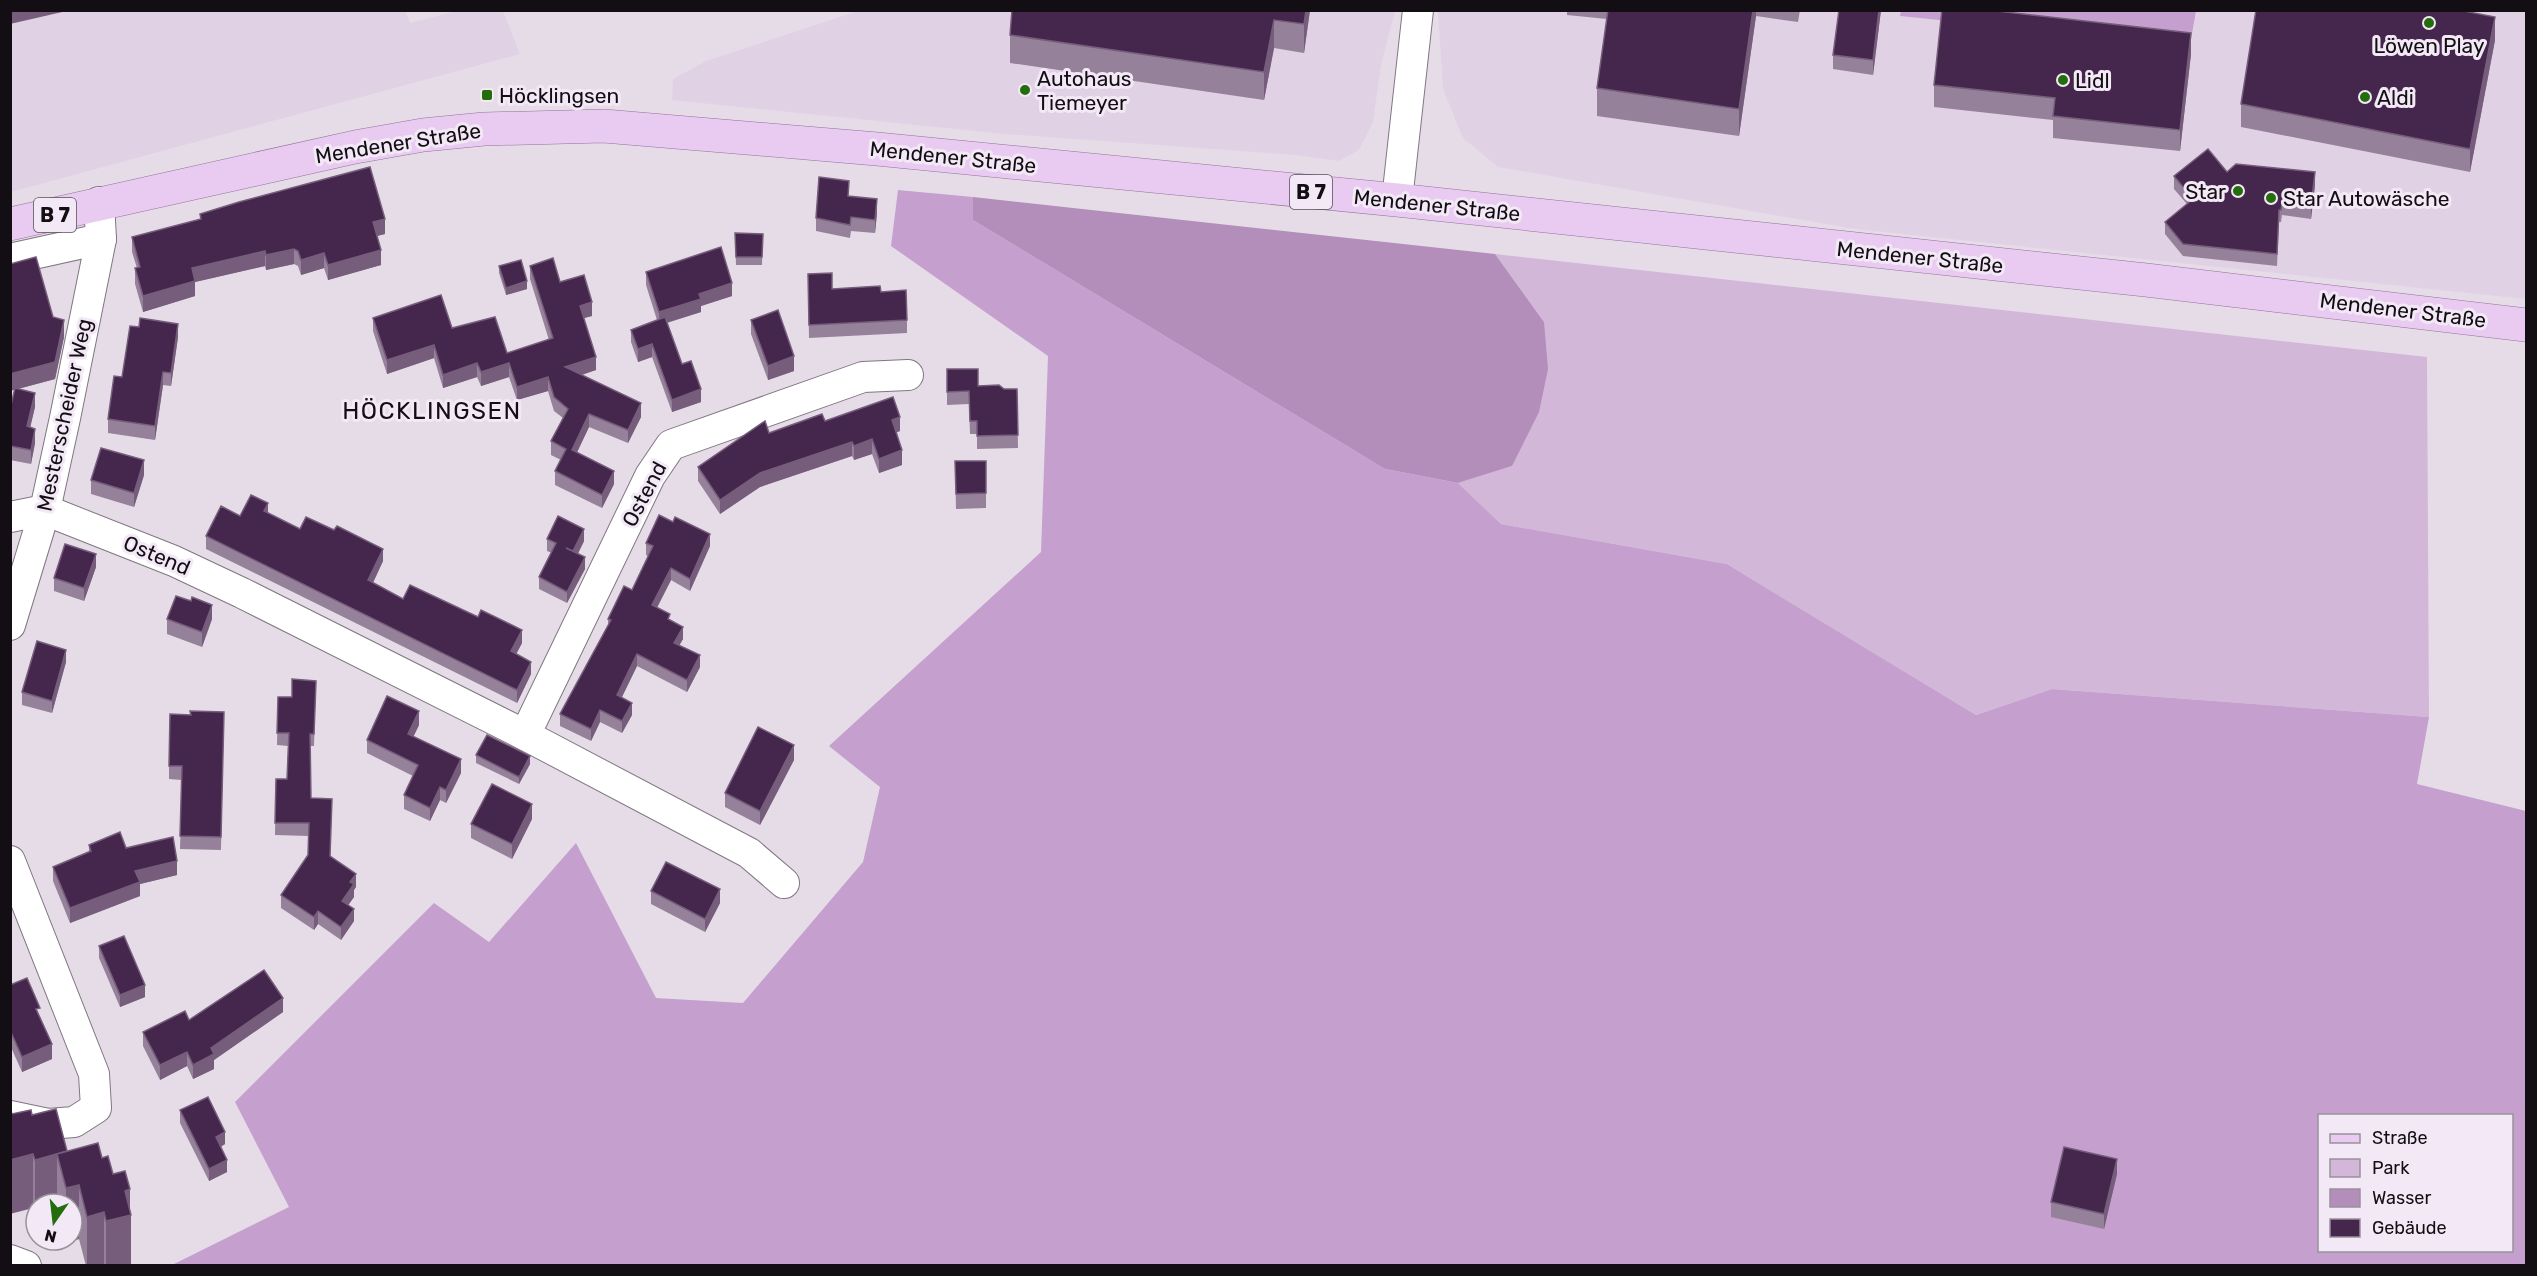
<svg xmlns="http://www.w3.org/2000/svg" width="2537" height="1276" viewBox="0 0 2537 1276" font-family="Rubik,sans-serif">
  <style>
    .built { fill: #e1d1e4 }
    .green { fill: #d3b7d9 }
    .forest { fill: #c5a0ce; fill-rule: evenodd }
    .water { fill: #b38ebb }
    .lines { fill: none; stroke-linecap: round; stroke-linejoin: round }
    .street-casing { stroke: #7f7681; stroke-width: 32 }
    .primary-casing { stroke: #94719c; stroke-width: 34 }
    .street { stroke: #fff; stroke-width: 30 }
    .primary { stroke: #e9caf0; stroke-width: 33 }
    .wall { fill: #96819a }
    .shaded-wall { fill: #755d7b }
    .building { fill: #45264c; stroke: #755d7b; stroke-width: 1.5 }
    .poi-dot { fill: #236d0d; stroke: #f3e9f6; stroke-width: 2 }
    .labels { text-anchor: middle; dominant-baseline: central; stroke-width: 6; stroke-linejoin: round; paint-order: stroke }
    .shield { fill: #f3e9f6; stroke: #565057; stroke-width: 1.5 }
    .shield-label { font-size: 20px; font-weight: bold; fill: #120e13 }
    .poi-label { font-size: 21px; fill: #120e13; stroke: #f3e9f6; text-anchor: start }
    .street-label { font-size: 21px; fill: #120e13; stroke: #f3e9f6 }
    .quarter-label { font-size: 24px; letter-spacing: 1.5px; fill: #120e13; stroke: #f3e9f6 }
  </style>
  <rect width="100%" height="100%" fill="#e6dce8"/>
  <g class="built">
    <polygon points="405,10 410,23 456,11 503,11 520,54 11,192 11,11"/>
    <polygon points="1901,10 1900,16 2191,46 2196,11 2526,11 2526,299 1855,229 1498,167 1463,138 1443,89 1438,11"/>
    <polygon points="858,11 1395,11 1381,65 1373,122 1359,150 1339,161 1295,155 1005,134 672,100 673,79 706,61"/>
  </g>
  <polygon class="green" points="1495,254 2427,357 2429,717 2052,689 1976,715 1727,564 1501,524 1458,483 1512,466 1544,322"/>
  <g class="forest">
    <polygon points="1901,10 2196,11 2190,46 1900,16"/>
    <path d="M898,190L973,197V220L1385,469L1458,483L1501,524L1727,564L1976,715L2052,689L2429,717L2417,784L2526,811V1265L170,1266L289,1207L235,1102L434,903L489,942L576,843L656,998L743,1003L863,862L880,787L829,746L1041,552L1048,356L891,246ZM2320,1116H2512V1250H2320Z"/>
  </g>
  <polygon class="water" points="973,197 1495,254 1544,322 1548,369 1539,412 1512,466 1458,483 1385,469 973,220"/>
  <g class="lines">
    <g class="street-casing">
      <g id="street">
        <polyline points="1397,200 1418,10"/>
        <polyline points="10,259 101,239"/>
        <polyline points="45,510 174,561 242,593 525,735 749,853 784,883"/>
        <polyline points="10,517 45,510"/>
        <polyline points="10,625 45,510 65,418 101,239 99,202"/>
        <polyline points="525,735 650,476 671,445 863,377 908,375"/>
        <polyline points="10,861 94,1074 96,1108 74,1122 48,1124 10,1116"/>
        <polyline points="10,1260 26,1266"/>
      </g>
    </g>
    <g class="primary-casing">
      <polyline id="primary" points="10,224 355,147 423,135 484,129 604,126 877,149 1397,200 2146,280 2526,325"/>
    </g>
    <use href="#street" class="street"/>
    <use href="#primary" class="primary"/>
  </g>
  <g class="wall">
    <polygon points="1310,10 1304,53 1274,48 1264,100 1010,63 1010,35"/>
    <polygon points="1567,10 1800,10 1798,22 1756,16 1739,136 1597,116 1597,88 1607,19 1567,15"/>
    <polygon points="1881,10 1873,75 1833,69 1833,55"/>
    <polygon points="2495,40 2470,172 2241,127 2241,104"/>
    <polygon points="2191,54 2180,151 2053,138 2053,120 1934,107 1934,85"/>
    <polygon points="2227,172 2315,185 2311,219 2282,215 2281,222 2279,222 2277,266 2183,256 2165,234 2165,222 2187,204 2174,189 2174,176"/>
    <polygon points="849,196 877,213 875,233 851,231 850,238 816,231 816,218"/>
    <polygon points="200,214 385,234 377,236 381,265 328,280 324,268 301,275 298,266 294,264 266,270 265,266 195,282 195,296 143,312 135,284 135,268 137,268 132,252 132,237 200,219"/>
    <polygon points="735,233 763,234 762,265 736,265"/>
    <polygon points="499,266 527,289 506,295 499,273"/>
    <polygon points="530,266 560,282 592,316 584,318 596,370 582,375 641,417 628,443 589,427 577,452 614,484 602,508 555,485 555,471 561,460 551,455 551,441 563,418 554,411 548,391 517,400 509,377 481,386 477,377 443,388 434,358 387,374 373,331 373,318 452,328 507,353 549,340 530,279"/>
    <polygon points="646,272 732,296 701,306 701,312 667,323 682,364 701,402 672,412 652,357 638,362 631,342 631,330 657,320 646,285"/>
    <polygon points="808,274 832,289 881,292 907,320 907,333 809,338"/>
    <polygon points="53,317 64,337 55,379 18,389 35,407 30,427 35,443 31,464 10,460 10,409 15,390"/>
    <polygon points="751,320 794,371 768,380 751,334"/>
    <polygon points="178,337 171,386 163,385 155,440 108,433 108,419 122,377"/>
    <polygon points="947,369 978,386 1004,389 1017,389 1018,448 977,449 977,434 970,434 969,404 947,405"/>
    <polygon points="825,421 900,431 897,432 902,465 879,473 872,454 854,460 852,456 760,487 720,514 698,481 698,467"/>
    <polygon points="955,461 986,461 986,508 956,509"/>
    <polygon points="144,475 134,507 91,494 91,480"/>
    <polygon points="268,513 300,529 383,561 373,583 403,599 522,643 516,654 531,674 517,703 206,549 206,536 240,516"/>
    <polygon points="547,539 584,541 578,554 585,569 567,603 539,589 539,577 552,553 547,551"/>
    <polygon points="646,543 710,546 690,591 671,580 657,608 670,620 683,639 679,645 700,667 687,692 637,666 622,697 632,715 622,733 600,722 591,741 560,726 560,714 608,625 608,619 632,590 648,556 646,555"/>
    <polygon points="96,567 84,601 54,591 54,578"/>
    <polygon points="191,601 212,619 202,647 167,634 167,619"/>
    <polygon points="66,662 52,713 22,705 22,692"/>
    <polygon points="316,681 314,746 310,746 311,798 331,857 356,887 354,890 354,897 348,905 354,921 341,940 318,924 314,930 281,908 281,895 308,855 309,836 275,835 276,779 287,779 288,746 277,745 278,697 292,697"/>
    <polygon points="224,712 221,850 180,849 182,780 169,779 169,766 191,715"/>
    <polygon points="419,725 413,737 461,773 446,803 440,800 430,821 404,809 404,795 413,776 367,753 367,740"/>
    <polygon points="476,755 530,764 519,784 476,763"/>
    <polygon points="794,760 760,825 725,807 725,793"/>
    <polygon points="532,819 512,859 471,838 471,824"/>
    <polygon points="89,845 126,848 177,875 140,884 140,896 70,923 53,881 53,867 89,852"/>
    <polygon points="651,891 720,903 705,932 651,904"/>
    <polygon points="99,946 145,997 120,1007 99,958"/>
    <polygon points="10,985 40,1017 52,1059 22,1072 10,1045"/>
    <polygon points="283,1012 214,1060 214,1069 193,1079 187,1066 160,1080 143,1046 143,1032 189,1020"/>
    <polygon points="180,1110 225,1144 221,1147 227,1172 209,1181 180,1123"/>
    <polygon points="12,1114 32,1115 67,1152 102,1158 113,1174 130,1210 131,1266 86,1266 79,1239 66,1242 65,1240 72,1240 72,1204 36,1204 36,1213 35,1213"/>
    <polygon points="2117,1174 2104,1229 2051,1217 2051,1202"/>
  </g>
  <g class="shaded-wall">
    <polygon points="10,10 71,10 10,24"/>
    <polygon points="1306,10 1310,10 1304,53 1304,24"/>
    <polygon points="1753,10 1756,10 1756,16 1739,136 1739,109"/>
    <polygon points="1879,10 1881,10 1873,75 1873,60"/>
    <polygon points="2495,17 2495,40 2470,172 2470,149"/>
    <polygon points="1274,20 1274,48 1264,100 1264,72"/>
    <polygon points="2191,33 2191,54 2180,151 2180,130"/>
    <polygon points="2315,172 2315,185 2311,219 2311,207"/>
    <polygon points="877,199 877,213 875,233 875,220"/>
    <polygon points="385,219 385,234 373,237 373,222"/>
    <polygon points="294,249 294,264 266,270 266,255"/>
    <polygon points="381,250 381,265 328,280 328,265"/>
    <polygon points="265,251 265,266 195,282 195,296 143,312 143,296 192,268"/>
    <polygon points="324,253 324,268 301,275 301,260"/>
    <polygon points="527,281 527,289 506,295 506,288"/>
    <polygon points="732,283 732,296 701,306 701,312 659,325 659,312 699,294"/>
    <polygon points="592,302 592,316 580,319 580,306"/>
    <polygon points="64,320 64,337 55,379 10,391 10,374"/>
    <polygon points="178,324 178,337 171,386 171,373"/>
    <polygon points="652,344 652,357 638,362 638,349"/>
    <polygon points="434,345 434,358 387,374 387,360"/>
    <polygon points="794,356 794,371 768,380 768,366"/>
    <polygon points="596,357 596,370 565,380 565,367"/>
    <polygon points="477,363 477,377 443,388 443,375"/>
    <polygon points="509,363 509,377 481,386 481,372"/>
    <polygon points="163,372 163,385 155,440 155,426"/>
    <polygon points="548,377 548,391 517,400 517,387"/>
    <polygon points="701,389 701,402 672,412 672,400"/>
    <polygon points="35,393 35,407 27,441 27,426"/>
    <polygon points="641,403 641,417 628,443 628,430"/>
    <polygon points="589,414 589,427 572,463 572,450"/>
    <polygon points="900,417 900,431 892,434 892,420"/>
    <polygon points="35,429 35,443 31,464 31,450"/>
    <polygon points="872,439 872,454 854,460 854,446"/>
    <polygon points="852,442 852,456 760,487 720,514 720,500 760,473"/>
    <polygon points="902,450 902,465 879,473 879,459"/>
    <polygon points="144,460 144,475 134,507 134,493"/>
    <polygon points="614,471 614,484 602,508 602,495"/>
    <polygon points="268,503 268,516 264,511"/>
    <polygon points="584,529 584,541 573,563 573,551"/>
    <polygon points="710,534 710,546 690,591 690,579"/>
    <polygon points="383,549 383,561 368,593 368,580"/>
    <polygon points="96,554 96,567 84,601 84,588"/>
    <polygon points="585,557 585,569 567,603 567,592"/>
    <polygon points="671,568 671,580 652,617 652,605"/>
    <polygon points="212,605 212,619 202,647 202,632"/>
    <polygon points="683,627 683,639 674,655 674,643"/>
    <polygon points="522,630 522,643 511,664 511,651"/>
    <polygon points="66,650 66,662 52,713 52,701"/>
    <polygon points="637,654 637,666 617,707 617,695"/>
    <polygon points="700,655 700,667 687,692 687,680"/>
    <polygon points="531,662 531,674 517,703 517,690"/>
    <polygon points="632,703 632,715 622,733 622,721"/>
    <polygon points="600,710 600,722 591,741 591,729"/>
    <polygon points="419,711 419,725 408,748 408,734"/>
    <polygon points="794,745 794,760 760,825 760,811"/>
    <polygon points="530,756 530,764 519,784 519,777"/>
    <polygon points="461,759 461,773 446,803 446,790"/>
    <polygon points="440,787 440,800 430,821 430,808"/>
    <polygon points="532,804 532,819 512,859 512,844"/>
    <polygon points="177,861 177,875 140,884 140,896 70,923 70,908 135,871"/>
    <polygon points="356,874 356,887 354,890 354,897 342,914 342,901 350,882"/>
    <polygon points="720,889 720,903 705,932 705,919"/>
    <polygon points="354,909 354,921 341,940 341,927"/>
    <polygon points="318,911 318,924 314,930 314,917"/>
    <polygon points="145,985 145,997 120,1007 120,995"/>
    <polygon points="283,998 283,1012 214,1060 214,1069 193,1079 193,1065 211,1048"/>
    <polygon points="52,1044 52,1059 22,1072 22,1057"/>
    <polygon points="187,1052 187,1066 160,1080 160,1065"/>
    <polygon points="225,1132 225,1144 216,1149 216,1137"/>
    <polygon points="67,1151 79,1185 79,1239 66,1242 66,1240 72,1240 72,1204 66,1204 66,1188 57,1154 57,1204 36,1204 36,1213 35,1213 35,1160"/>
    <polygon points="33,1154 33,1208 10,1214 10,1160"/>
    <polygon points="2117,1159 2117,1174 2104,1229 2104,1214"/>
    <polygon points="227,1160 227,1172 209,1181 209,1169"/>
    <polygon points="130,1189 130,1215 131,1215 131,1266 106,1266 106,1221 125,1191"/>
    <polygon points="104,1212 104,1266 87,1266 87,1217"/>
  </g>
  <g class="building">
    <polygon points="1012,10 1306,10 1304,24 1274,20 1264,72 1010,35"/>
    <polygon points="1608,10 1753,10 1739,109 1597,88"/>
    <polygon points="1839,10 1879,10 1873,60 1833,55"/>
    <polygon points="1942,10 1988,10 2191,33 2180,130 2053,116 2055,98 1934,85"/>
    <polygon points="2256,10 2459,10 2495,17 2470,149 2241,104"/>
    <polygon points="2208,149 2227,172 2236,164 2315,172 2311,207 2282,203 2281,210 2279,210 2277,254 2183,244 2165,222 2193,199 2174,176"/>
    <polygon points="370,167 385,219 373,222 381,250 328,265 324,253 301,260 298,251 294,249 266,255 265,251 192,268 195,281 143,296 135,268 140,267 132,237 201,219 200,214 239,202"/>
    <polygon points="819,177 849,181 848,196 877,199 875,220 851,217 850,225 816,218"/>
    <polygon points="735,233 763,234 762,257 736,257"/>
    <polygon points="721,247 732,283 699,294 701,299 659,312 646,272"/>
    <polygon points="36,257 53,317 64,320 55,362 10,374 10,264"/>
    <polygon points="553,258 560,282 584,275 592,302 580,306 596,357 565,367 641,403 628,430 589,414 572,450 614,471 602,495 555,471 566,449 551,441 568,409 554,397 548,377 517,387 509,363 481,372 477,363 443,375 434,345 387,360 373,318 441,295 452,328 495,317 507,353 553,338 530,266"/>
    <polygon points="521,260 527,281 506,288 499,266"/>
    <polygon points="832,273 832,289 880,286 881,292 906,290 907,320 809,325 808,274"/>
    <polygon points="778,310 794,356 768,366 751,320"/>
    <polygon points="665,317 682,364 691,361 701,389 672,400 652,344 638,349 631,330"/>
    <polygon points="140,318 178,324 171,373 163,372 155,426 108,419 114,376 122,377 130,326 139,327"/>
    <polygon points="947,369 978,369 978,386 999,385 1004,389 1017,389 1018,435 977,436 977,421 970,421 969,391 947,392"/>
    <polygon points="15,388 35,393 27,426 35,429 31,450 10,446 10,409"/>
    <polygon points="893,397 900,417 892,420 902,450 879,459 872,439 854,446 852,442 760,473 720,500 698,467 765,421 769,433 822,414 825,421"/>
    <polygon points="101,448 144,460 134,493 91,480"/>
    <polygon points="955,461 986,461 986,493 956,494"/>
    <polygon points="251,495 268,503 264,511 300,529 306,517 334,530 337,526 383,549 368,580 403,599 410,585 478,617 481,610 522,630 511,651 531,662 517,690 206,536 221,506 240,516"/>
    <polygon points="659,515 673,522 675,517 710,534 690,579 671,568 652,605 670,614 668,619 683,627 674,643 700,655 687,680 637,654 617,695 632,703 622,721 600,710 591,729 560,714 611,620 608,619 624,586 632,590 653,546 646,543"/>
    <polygon points="558,516 584,529 573,551 566,548 585,557 567,592 539,577 556,543 547,539"/>
    <polygon points="65,544 96,554 84,588 54,578"/>
    <polygon points="176,596 191,601 192,597 212,605 202,632 167,619"/>
    <polygon points="37,641 66,650 52,701 22,692"/>
    <polygon points="292,679 316,681 314,734 310,734 311,798 332,799 330,856 356,874 350,882 354,884 342,901 354,909 341,927 318,911 314,917 281,895 308,855 309,823 275,823 276,779 287,779 289,733 277,733 278,697 292,697"/>
    <polygon points="387,696 419,711 408,734 461,759 446,790 440,787 430,808 404,795 418,765 367,740"/>
    <polygon points="190,711 224,712 221,837 180,836 182,766 169,766 170,714 191,715"/>
    <polygon points="758,727 794,745 760,811 725,793"/>
    <polygon points="487,735 530,756 519,777 476,755"/>
    <polygon points="492,784 532,804 512,844 471,824"/>
    <polygon points="120,832 126,848 173,837 177,861 135,871 140,882 70,908 53,867 91,851 89,845"/>
    <polygon points="666,862 720,889 705,919 651,891"/>
    <polygon points="124,936 145,985 120,995 99,946"/>
    <polygon points="264,970 283,998 211,1048 214,1054 193,1065 187,1052 160,1065 143,1032 185,1011 189,1020"/>
    <polygon points="27,978 40,1008 36,1009 52,1044 22,1057 10,1030 10,985"/>
    <polygon points="208,1097 225,1132 216,1137 227,1160 209,1169 180,1110"/>
    <polygon points="10,1109 12,1114 31,1110 32,1115 56,1109 67,1151 35,1160 33,1154 10,1160"/>
    <polygon points="98,1143 102,1158 108,1156 113,1174 125,1171 130,1189 125,1191 131,1215 106,1221 104,1212 87,1217 79,1185 66,1188 57,1154"/>
    <polygon points="2064,1147 2117,1159 2104,1214 2051,1202"/>
  </g>
  <g class="poi-dot">
    <circle cx="2429" cy="23" r="6"/>
    <circle cx="2063" cy="80" r="6"/>
    <circle cx="1025" cy="90" r="6"/>
    <rect x="481" y="89" width="12" height="12" rx="3"/>
    <circle cx="2365" cy="97" r="6"/>
    <circle cx="2238" cy="191" r="6"/>
    <circle cx="2271" cy="198" r="6"/>
  </g>
  <g class="labels">
    <g class="shield">
      <rect x="1290" y="175" width="42" height="34" rx="4.5"/>
      <rect x="34" y="198" width="42" height="34" rx="4.5"/>
    </g>
    <g class="shield-label">
      <text x="1311" y="192">B 7</text>
      <text x="55" y="215">B 7</text>
    </g>
    <g class="poi-label">
      <text x="2429" y="45" text-anchor="middle">Löwen Play</text>
      <text x="1037" y="78">Autohaus<tspan x="1037" dy="24">Tiemeyer</tspan></text>
      <text x="2075" y="80">Lidl</text>
      <text x="499" y="95">Höcklingsen</text>
      <text x="2377" y="97">Aldi</text>
      <text x="2226" y="191" text-anchor="end">Star</text>
      <text x="2283" y="198">Star Autowäsche</text>
    </g>
    <g class="street-label">
      <text transform="translate(398 143) rotate(-9)">Mendener Straße</text>
      <text transform="translate(953 157) rotate(6)">Mendener Straße</text>
      <text transform="translate(1437 205) rotate(6)">Mendener Straße</text>
      <text transform="translate(1920 257) rotate(6)">Mendener Straße</text>
      <text transform="translate(2403 310) rotate(7)">Mendener Straße</text>
      <text transform="translate(64 415) rotate(-78)">Mesterscheider Weg</text>
      <text transform="translate(644 494) rotate(-62)">Ostend</text>
      <text transform="translate(157 555) rotate(23)">Ostend</text>
    </g>
    <g class="quarter-label">
      <text x="432" y="411">HÖCKLINGSEN</text>
    </g>
  </g>
  <rect width="2537" height="1276" fill="none" stroke="#120e13" stroke-width="24"/>
  <rect x="2318" y="1114" width="195" height="138" fill="#f3e9f6" stroke="#99919b" stroke-width="1.5"/>
  <rect x="2330" y="1134" width="30" height="9" fill="#e9caf0" stroke="#99919b" stroke-width="1.5"/>
  <text x="2372" y="1144" font-size="18" fill="#120e13">Straße</text>
  <rect x="2330" y="1159" width="30" height="18" fill="#d3b7d9" stroke="#99919b" stroke-width="1.5"/>
  <text x="2372" y="1174" font-size="18" fill="#120e13">Park</text>
  <rect x="2330" y="1189" width="30" height="18" fill="#b38ebb" stroke="#99919b" stroke-width="1.5"/>
  <text x="2372" y="1204" font-size="18" fill="#120e13">Wasser</text>
  <rect x="2330" y="1219" width="30" height="18" fill="#45264c" stroke="#99919b" stroke-width="1.5"/>
  <text x="2372" y="1234" font-size="18" fill="#120e13">Gebäude</text>
  <g transform="translate(54 1222) rotate(194)"><circle r="28" fill="#f3e9f6" stroke="#99919b" stroke-width="1.5"/>
  <path d="M0-4.5L10 22L0 15L-10 22Z" fill="#236d0d"/>
  <text y="-9" font-size="16" font-weight="bold" text-anchor="middle" fill="#120e13">N</text>
  </g>
</svg>
